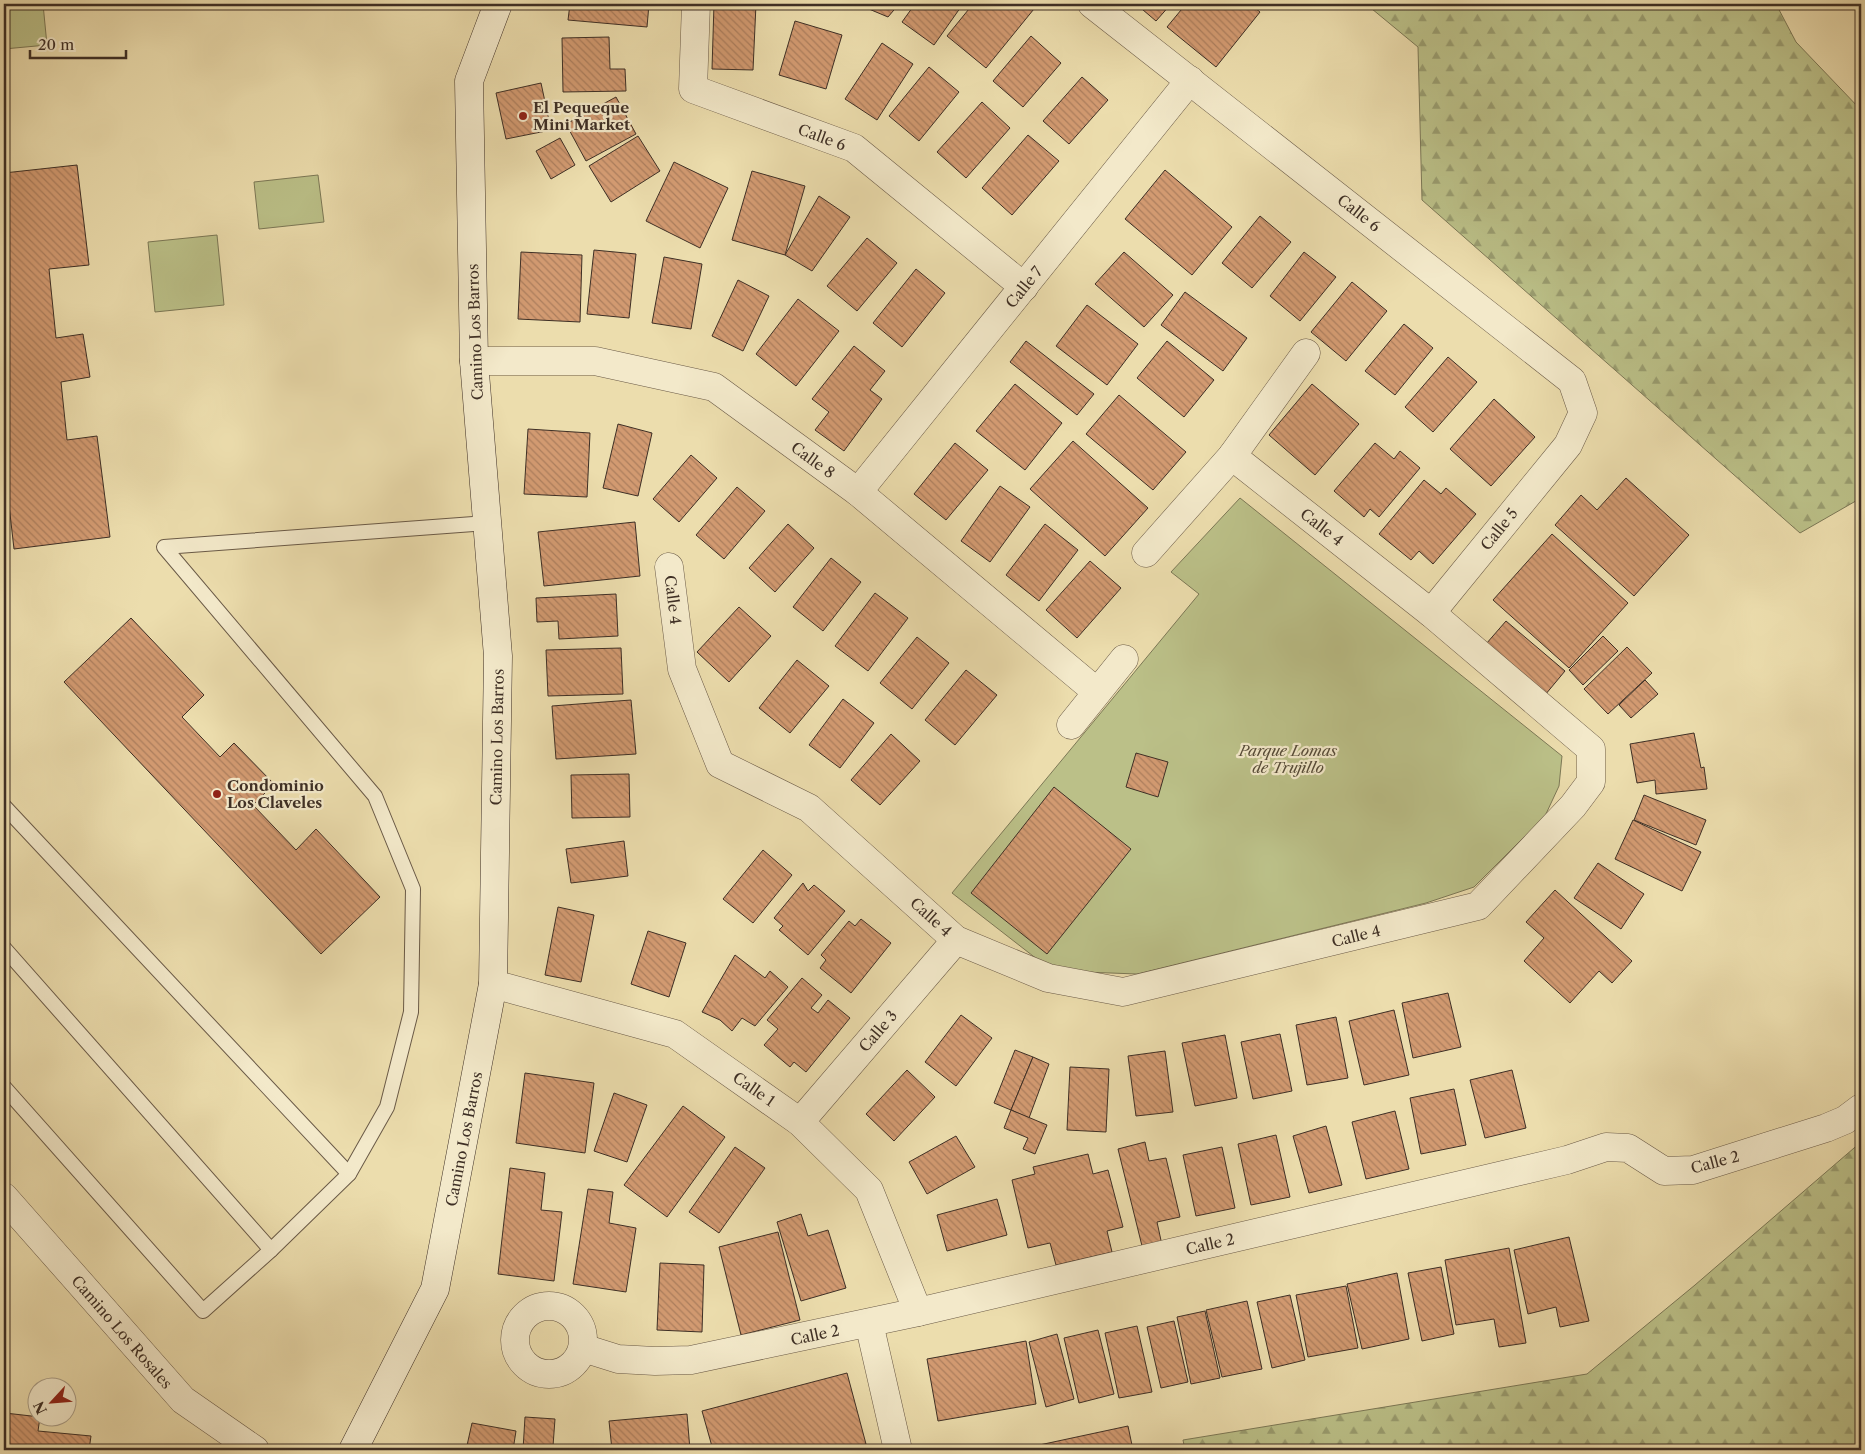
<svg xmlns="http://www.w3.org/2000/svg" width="1865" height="1454" viewBox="0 0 1865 1454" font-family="'Libre Caslon Text',serif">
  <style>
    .forest { fill: url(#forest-firs); stroke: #7c7856 }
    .green { fill: #bbc088; stroke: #7c7856 }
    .building { fill: url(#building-back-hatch); stroke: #3e2f25 }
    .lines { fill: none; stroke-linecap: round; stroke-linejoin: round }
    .lane-casing { stroke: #6a5a47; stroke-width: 16 }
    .street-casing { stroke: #6a5a47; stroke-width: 29 }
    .secondary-casing { stroke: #3e2f25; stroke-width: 29 }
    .lane { stroke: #f3e9ca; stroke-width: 14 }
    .street { stroke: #f3e9ca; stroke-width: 28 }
    .secondary { stroke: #f3e9ca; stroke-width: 28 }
    .poi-dot { fill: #8f2418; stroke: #f3e9ca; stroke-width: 2 }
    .labels { text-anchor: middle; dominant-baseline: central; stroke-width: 4.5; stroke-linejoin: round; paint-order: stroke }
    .poi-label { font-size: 15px; font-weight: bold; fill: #3e2f25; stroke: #f3e9ca; text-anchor: start }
    .street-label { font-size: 15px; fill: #3e2f25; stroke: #f3e9ca }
    .park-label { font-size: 15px; font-style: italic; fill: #574c39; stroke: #f3e9ca }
  </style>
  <defs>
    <pattern id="forest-firs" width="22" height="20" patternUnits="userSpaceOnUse" patternTransform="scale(1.25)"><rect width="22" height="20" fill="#bbc088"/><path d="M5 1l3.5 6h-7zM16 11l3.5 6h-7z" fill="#999c6f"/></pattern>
    <pattern id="building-back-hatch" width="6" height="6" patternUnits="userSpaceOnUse" patternTransform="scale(1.25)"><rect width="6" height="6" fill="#d29a71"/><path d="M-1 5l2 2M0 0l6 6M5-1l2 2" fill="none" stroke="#ac7e5d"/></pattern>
  </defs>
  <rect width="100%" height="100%" fill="#ecddad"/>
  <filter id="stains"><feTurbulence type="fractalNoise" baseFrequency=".004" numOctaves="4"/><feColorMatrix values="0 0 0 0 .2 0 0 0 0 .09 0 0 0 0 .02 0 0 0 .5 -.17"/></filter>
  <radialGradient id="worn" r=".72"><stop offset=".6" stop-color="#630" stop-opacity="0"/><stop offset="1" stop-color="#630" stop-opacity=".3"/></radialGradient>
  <g class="forest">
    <polygon points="1366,4 1776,4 1796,42 1861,110 1861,498 1800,533 1422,200 1418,47"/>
    <polygon points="1861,1142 1861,1450 1185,1450 1183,1440 1587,1374 1695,1285"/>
  </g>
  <g class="green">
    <polygon points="4,4 43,4 47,45 4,49"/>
    <polygon points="318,175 324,222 259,229 254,182"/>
    <polygon points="217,235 224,305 155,312 148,242"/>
    <polygon points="1240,498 1562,756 1559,786 1545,816 1474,887 1426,903 1137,974 1084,972 1042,963 952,893 1199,594 1171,572"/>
  </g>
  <g class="building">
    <polygon points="570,4 649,4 647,27 568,20"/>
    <polygon points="714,4 756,4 753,70 712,69"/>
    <polygon points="857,4 899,4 888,17"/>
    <polygon points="915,4 963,4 934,45 902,22"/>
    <polygon points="973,4 1038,4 986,68 947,36"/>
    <polygon points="1136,4 1171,4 1156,21"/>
    <polygon points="1186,4 1250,4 1260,12 1216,67 1167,27"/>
    <polygon points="795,21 842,35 826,89 779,75"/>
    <polygon points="1031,36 1061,63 1023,107 993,81"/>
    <polygon points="609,37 610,69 625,69 626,91 563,92 562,38"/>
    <polygon points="882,43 913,64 877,120 845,99"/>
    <polygon points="929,67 959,92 919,141 889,116"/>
    <polygon points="1082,77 1108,100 1069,144 1043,121"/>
    <polygon points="541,83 551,130 506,139 496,93"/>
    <polygon points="616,97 636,134 586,161 566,124"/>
    <polygon points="982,102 1010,128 966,178 937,152"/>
    <polygon points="1028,135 1059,161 1012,215 982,188"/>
    <polygon points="638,136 660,171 611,202 589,166"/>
    <polygon points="560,138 575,165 551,179 536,151"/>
    <polygon points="674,162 728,188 700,248 646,221"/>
    <polygon points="77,165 89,265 49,269 56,338 83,334 90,377 61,382 67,440 97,436 110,537 14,549 4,461 4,173"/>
    <polygon points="1165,170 1232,227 1192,275 1125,219"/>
    <polygon points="752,171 805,186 785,255 732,240"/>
    <polygon points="819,196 850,217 812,271 785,255"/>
    <polygon points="1260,216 1291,242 1252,288 1222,263"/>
    <polygon points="867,238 897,263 857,311 827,286"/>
    <polygon points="594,250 636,254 629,318 587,314"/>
    <polygon points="521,252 582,255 580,322 518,319"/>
    <polygon points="1124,252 1173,295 1144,327 1095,284"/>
    <polygon points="1304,252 1336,277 1300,321 1270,296"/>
    <polygon points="664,257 702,264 691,329 652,323"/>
    <polygon points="916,269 945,293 902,347 873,323"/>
    <polygon points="738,280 769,296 743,351 712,336"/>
    <polygon points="1352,282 1387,311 1346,361 1311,332"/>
    <polygon points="1185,292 1247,338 1223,371 1161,325"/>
    <polygon points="798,299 839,331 796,386 756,354"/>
    <polygon points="1087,305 1138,344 1107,385 1056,346"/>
    <polygon points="1404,324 1433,348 1395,395 1365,371"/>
    <polygon points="1026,341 1094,394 1077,415 1010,362"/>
    <polygon points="1167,341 1214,380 1184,417 1137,378"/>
    <polygon points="854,346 885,371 870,390 882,399 844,451 815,430 829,412 812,399"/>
    <polygon points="1448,357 1477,382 1433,432 1405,407"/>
    <polygon points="1015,384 1062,423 1025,470 976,431"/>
    <polygon points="1312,384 1359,424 1315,475 1269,435"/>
    <polygon points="1119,395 1186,452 1153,490 1086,434"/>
    <polygon points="1494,399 1535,437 1491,486 1450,449"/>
    <polygon points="618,424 652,433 638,496 603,488"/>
    <polygon points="528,429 590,433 587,497 524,494"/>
    <polygon points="1073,441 1148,508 1105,556 1030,489"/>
    <polygon points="955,443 988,470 946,520 914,494"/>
    <polygon points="1375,443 1394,459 1400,451 1420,468 1379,517 1370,509 1364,517 1334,491"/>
    <polygon points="691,455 717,478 679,522 653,499"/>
    <polygon points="1626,478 1689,535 1634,596 1555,525 1581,495 1597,510"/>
    <polygon points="1424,480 1441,494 1446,488 1476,514 1433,564 1419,551 1411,560 1379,534"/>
    <polygon points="1000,486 1030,507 990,562 961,541"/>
    <polygon points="737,487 765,511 724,559 696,535"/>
    <polygon points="635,522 640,576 544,586 538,532"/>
    <polygon points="788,524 814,548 775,592 749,568"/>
    <polygon points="1045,524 1078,550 1039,601 1006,575"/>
    <polygon points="1552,534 1628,603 1569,668 1493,600"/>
    <polygon points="831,558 861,582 823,631 793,607"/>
    <polygon points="1090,561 1121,588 1077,638 1046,610"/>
    <polygon points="875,593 908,618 868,671 835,646"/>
    <polygon points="616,594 618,636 559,639 558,621 537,622 536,598"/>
    <polygon points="739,607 771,636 729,682 697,652"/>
    <polygon points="131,618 204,695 182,717 220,757 234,743 274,784 253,805 296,850 316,829 380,897 321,954 64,682"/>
    <polygon points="1506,621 1565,671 1545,695 1486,644"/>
    <polygon points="1603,636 1618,651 1583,685 1569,670"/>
    <polygon points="917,637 949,663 912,709 880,683"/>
    <polygon points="1627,647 1652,673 1608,714 1584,689"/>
    <polygon points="621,648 623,694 548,696 546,650"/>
    <polygon points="797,660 829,686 790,733 759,708"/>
    <polygon points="966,670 997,695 955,745 925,720"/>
    <polygon points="1645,680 1658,694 1631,718 1619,705"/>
    <polygon points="843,699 874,723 840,768 809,745"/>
    <polygon points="631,700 636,754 556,759 552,706"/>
    <polygon points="1694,733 1701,768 1704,767 1707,789 1656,794 1655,780 1637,783 1630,744"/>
    <polygon points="891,734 920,761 880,805 851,780"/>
    <polygon points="1136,753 1168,762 1158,797 1126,787"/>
    <polygon points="629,774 630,817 572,818 571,775"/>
    <polygon points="1054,787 1131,849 1047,954 971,893"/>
    <polygon points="1644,795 1706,820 1696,845 1634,820"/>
    <polygon points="1633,820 1701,852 1682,891 1615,859"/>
    <polygon points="624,841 628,876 571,883 566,849"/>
    <polygon points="763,850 792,875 753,923 723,899"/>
    <polygon points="1598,863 1644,894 1621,929 1574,898"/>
    <polygon points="803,883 808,891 814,885 845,911 808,955 779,930 783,926 774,918"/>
    <polygon points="1555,890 1632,961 1612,983 1599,971 1570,1003 1524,961 1544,938 1526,922"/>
    <polygon points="558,907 594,915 581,982 545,975"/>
    <polygon points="861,919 891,943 851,993 820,968 826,960 821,955 849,921 855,926"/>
    <polygon points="648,931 686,943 669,997 631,984"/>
    <polygon points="735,955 765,978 770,971 788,987 755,1026 742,1018 732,1031 720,1020 702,1012"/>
    <polygon points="802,978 822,995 811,1008 818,1013 828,1000 850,1018 806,1072 794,1062 790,1067 764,1045 778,1029 767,1020"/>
    <polygon points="1448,993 1461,1047 1413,1058 1402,1003"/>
    <polygon points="1394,1010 1409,1075 1364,1085 1349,1021"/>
    <polygon points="961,1015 992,1038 956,1086 925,1062"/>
    <polygon points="1336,1017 1348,1078 1307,1085 1296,1025"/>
    <polygon points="1280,1034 1292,1091 1253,1099 1241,1042"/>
    <polygon points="1225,1035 1237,1098 1195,1106 1182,1043"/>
    <polygon points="1015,1050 1033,1057 1011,1110 994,1103"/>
    <polygon points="1165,1051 1173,1112 1136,1116 1128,1056"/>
    <polygon points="1033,1057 1049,1064 1029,1118 1011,1110"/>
    <polygon points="1070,1067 1109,1069 1106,1132 1067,1130"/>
    <polygon points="907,1070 935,1097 894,1141 866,1114"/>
    <polygon points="1512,1070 1526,1128 1485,1138 1470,1080"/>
    <polygon points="525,1073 594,1083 585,1153 516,1143"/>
    <polygon points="1454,1089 1466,1145 1421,1154 1410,1098"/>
    <polygon points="614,1093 647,1105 627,1162 594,1151"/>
    <polygon points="683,1106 725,1137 667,1217 624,1185"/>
    <polygon points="1011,1110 1047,1125 1035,1154 1023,1149 1028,1138 1004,1128"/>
    <polygon points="1395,1111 1409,1169 1366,1179 1352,1122"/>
    <polygon points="1326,1126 1342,1185 1309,1193 1293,1136"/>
    <polygon points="1276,1135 1290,1197 1251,1205 1238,1144"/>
    <polygon points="956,1136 975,1167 927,1194 909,1162"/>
    <polygon points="1145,1142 1149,1161 1166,1158 1180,1217 1157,1222 1162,1245 1143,1250 1118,1149"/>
    <polygon points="735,1147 765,1168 719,1233 689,1212"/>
    <polygon points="1222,1147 1235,1208 1196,1216 1183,1155"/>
    <polygon points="1088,1154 1093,1174 1108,1170 1123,1227 1107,1231 1112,1252 1056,1265 1050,1243 1028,1248 1012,1180 1035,1174 1033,1167"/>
    <polygon points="510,1168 545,1173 541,1210 562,1212 554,1281 498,1274"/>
    <polygon points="588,1189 613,1192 609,1223 636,1228 626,1292 573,1284"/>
    <polygon points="997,1199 1007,1235 947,1251 937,1215"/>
    <polygon points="801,1214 808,1236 828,1230 846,1288 801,1301 777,1222"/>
    <polygon points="778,1232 800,1320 741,1335 719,1247"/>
    <polygon points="1569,1237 1589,1321 1560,1327 1556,1307 1528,1314 1514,1250"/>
    <polygon points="1509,1248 1526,1343 1499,1347 1494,1319 1456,1325 1445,1260"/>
    <polygon points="660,1263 704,1265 702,1332 657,1330"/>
    <polygon points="1441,1267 1454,1334 1422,1341 1408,1273"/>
    <polygon points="1397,1273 1409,1339 1362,1349 1347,1284"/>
    <polygon points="1346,1286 1358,1348 1308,1357 1296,1295"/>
    <polygon points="1290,1295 1305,1360 1272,1368 1257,1302"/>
    <polygon points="1247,1301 1262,1369 1222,1377 1206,1310"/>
    <polygon points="1205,1311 1220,1378 1191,1384 1177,1317"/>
    <polygon points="1174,1321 1188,1382 1161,1388 1147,1327"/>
    <polygon points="1137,1326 1152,1392 1119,1398 1105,1333"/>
    <polygon points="1098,1330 1114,1394 1079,1403 1064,1338"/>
    <polygon points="1057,1334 1074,1399 1046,1407 1029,1342"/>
    <polygon points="1026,1341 1036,1404 938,1421 927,1359"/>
    <polygon points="847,1373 866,1444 842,1450 713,1450 702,1411"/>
    <polygon points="4,1399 7,1399 5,1413 40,1417 38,1431 91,1436 89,1450 4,1450"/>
    <polygon points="687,1414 690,1450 612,1450 609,1421"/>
    <polygon points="525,1417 555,1419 553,1446 574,1448 573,1450 523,1450"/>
    <polygon points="472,1423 516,1431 513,1450 466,1450"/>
    <polygon points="1128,1426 1133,1450 1016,1450"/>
  </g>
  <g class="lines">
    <g class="lane-casing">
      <g id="lane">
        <polyline points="4,806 349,1174"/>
        <polyline points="4,948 271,1250"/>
        <polyline points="4,1087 203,1311 271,1250 349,1174 387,1107 411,1012 413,889 375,796 164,547 487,523"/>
      </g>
    </g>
    <g class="street-casing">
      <g id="street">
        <polyline points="696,4 693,89 854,148 1024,287"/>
        <polyline points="1092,4 1572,381 1583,413 1568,445 1431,613"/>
        <polyline points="474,361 595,361 714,387 858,492 1097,692"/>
        <polyline points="858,492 1190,80"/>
        <polyline points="1146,553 1232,456 1306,353"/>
        <polyline points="669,567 682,669 720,764 809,808 956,940 1048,978 1123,992 1478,906 1573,806 1591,782 1591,749 1431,613 1232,456"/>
        <polyline points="1071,725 1124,659"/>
        <polyline points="493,984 675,1034 800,1122 869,1190 918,1312"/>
        <polyline points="800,1122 956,940"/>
        <polyline points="4,1197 183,1400 255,1450"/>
        <circle cx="549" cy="1340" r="34"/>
        <polyline points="869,1323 898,1450"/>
        <polyline points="583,1348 618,1359 655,1361 691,1360 918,1312 1567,1160 1606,1147 1628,1148 1664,1171 1693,1170 1826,1128 1845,1120 1861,1108"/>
      </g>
    </g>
    <g class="secondary-casing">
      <polyline id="secondary" points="353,1450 435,1289 493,984 498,656 474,361 469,81 498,4"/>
    </g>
    <use href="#lane" class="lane"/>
    <use href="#street" class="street"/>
    <use href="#secondary" class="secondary"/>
  </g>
  <g class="poi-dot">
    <circle cx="523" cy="116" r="5"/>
    <circle cx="217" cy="794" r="5"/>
  </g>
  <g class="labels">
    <g class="poi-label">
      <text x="533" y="107">El Pequeque<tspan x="533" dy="17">Mini Market</tspan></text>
      <text x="227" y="785">Condominio<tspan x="227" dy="17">Los Claveles</tspan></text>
    </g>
    <g class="street-label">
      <text transform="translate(822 137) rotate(20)">Calle 6</text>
      <text transform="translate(1359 213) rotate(38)">Calle 6</text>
      <text transform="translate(1024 287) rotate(-51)">Calle 7</text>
      <text transform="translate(475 332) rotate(-92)">Camino Los Barros</text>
      <text transform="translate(813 460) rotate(36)">Calle 8</text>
      <text transform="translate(1322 527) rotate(38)">Calle 4</text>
      <text transform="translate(1499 529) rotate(-51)">Calle 5</text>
      <text transform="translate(673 600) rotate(83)">Calle 4</text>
      <text transform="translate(497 737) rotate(-89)">Camino Los Barros</text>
      <text transform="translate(931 917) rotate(42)">Calle 4</text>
      <text transform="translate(1356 936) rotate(-14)">Calle 4</text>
      <text transform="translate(878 1031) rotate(-49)">Calle 3</text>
      <text transform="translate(754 1089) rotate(35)">Calle 1</text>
      <text transform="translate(464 1139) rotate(-79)">Camino Los Barros</text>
      <text transform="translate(1715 1162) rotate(-15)">Calle 2</text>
      <text transform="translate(1210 1244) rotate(-13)">Calle 2</text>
      <text transform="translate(122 1332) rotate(49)">Camino Los Rosales</text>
      <text transform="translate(815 1335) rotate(-12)">Calle 2</text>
    </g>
    <g class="park-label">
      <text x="1288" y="750">Parque Lomas<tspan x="1288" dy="17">de Trujillo</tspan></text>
    </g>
  </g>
  <rect width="1865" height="1454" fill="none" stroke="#ecddad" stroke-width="20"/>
  <rect x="5" y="5" width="1855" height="1444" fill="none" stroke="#3e2f25" stroke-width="2.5"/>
  <rect x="10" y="10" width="1845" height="1434" fill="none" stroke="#3e2f25"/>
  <g transform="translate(52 1402) rotate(244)"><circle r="24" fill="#f3e9ca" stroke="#ab9f88"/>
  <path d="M0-4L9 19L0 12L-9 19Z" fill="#8f2418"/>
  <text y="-8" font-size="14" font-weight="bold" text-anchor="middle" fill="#3e2f25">N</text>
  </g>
  <path d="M30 50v8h96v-8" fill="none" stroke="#3e2f25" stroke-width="2.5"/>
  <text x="38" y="50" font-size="15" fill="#3e2f25" stroke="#f3e9ca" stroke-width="4" paint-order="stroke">20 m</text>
  <rect width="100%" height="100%" filter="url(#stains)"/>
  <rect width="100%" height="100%" fill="url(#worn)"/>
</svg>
